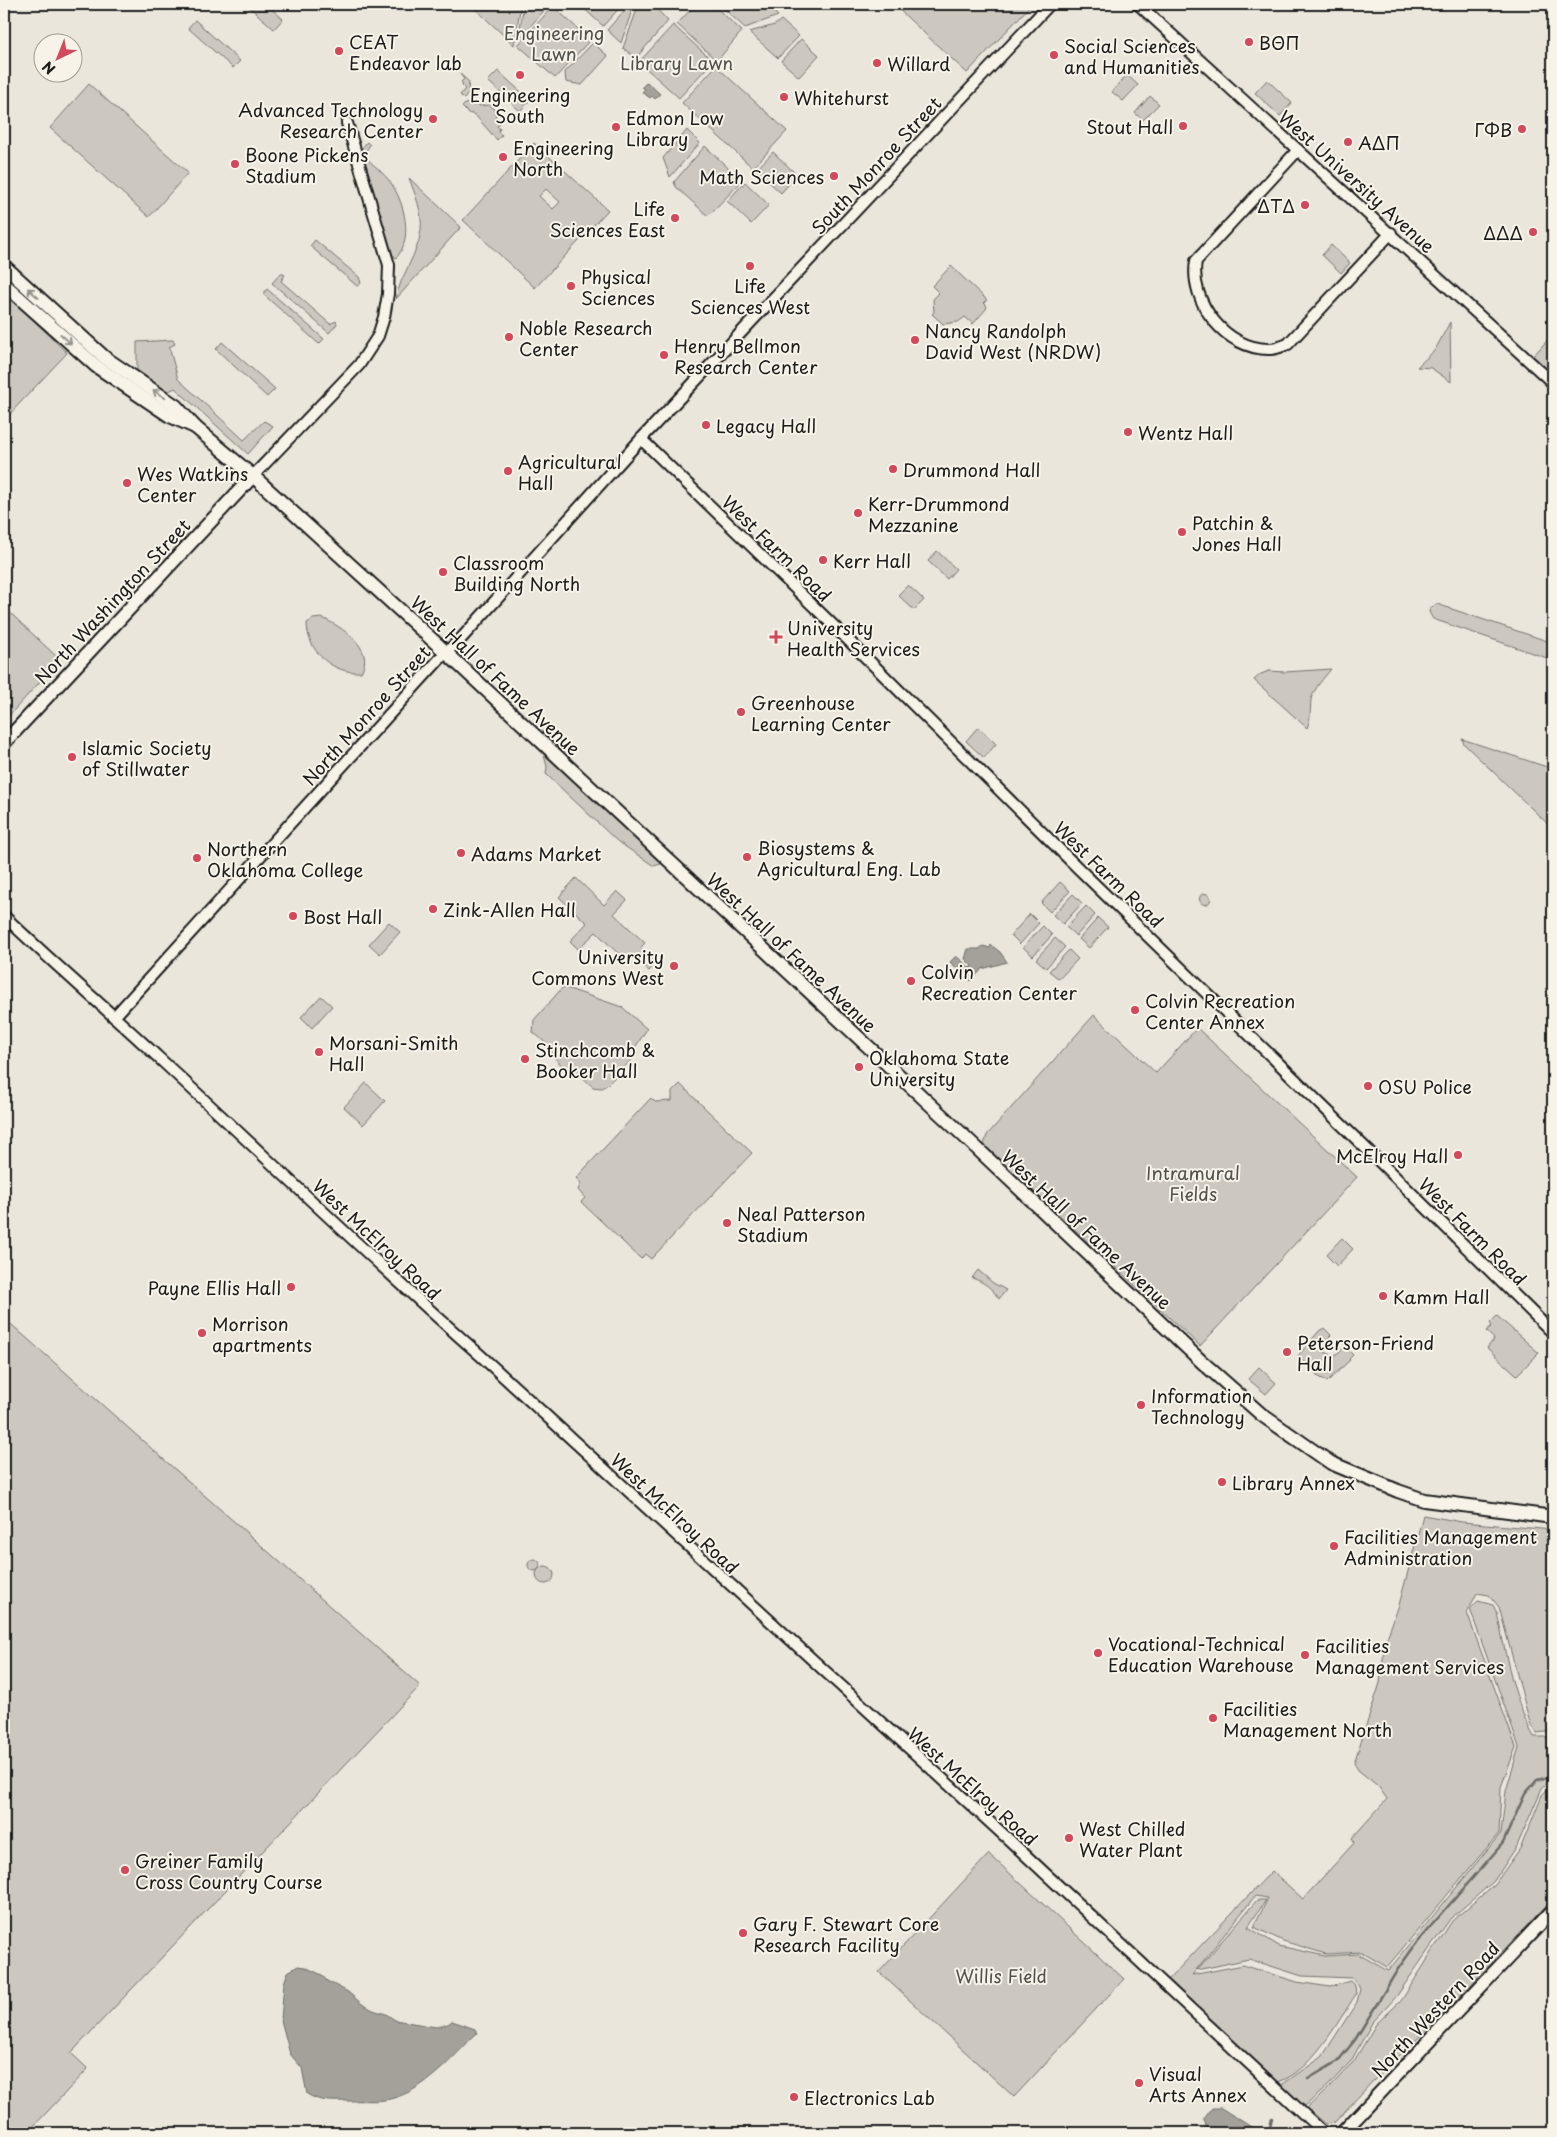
<svg xmlns="http://www.w3.org/2000/svg" width="1557" height="2137" viewBox="0 0 1557 2137" font-family="'Playpen Sans',sans-serif">
  <style>
    .green { fill: #ccc8c0; stroke: #74726e; fill-rule: evenodd }
    .water { fill: #a3a19a; stroke: #6d6c68 }
    .lines { fill: none; stroke-linecap: round; stroke-linejoin: round }
    .stream { stroke: #6d6c68; stroke-width: 2.5 }
    .minor-casing { stroke: #1c1c1c; stroke-width: 14 }
    .major-casing { stroke: #1c1c1c; stroke-width: 16 }
    .minor { stroke: #f7f3e8; stroke-width: 10 }
    .major { stroke: #f7f3e8; stroke-width: 12 }
    .oneway { stroke: #94928c }
    .poi-dot { fill: #d1495b; stroke: #f7f3e8; stroke-width: 2 }
    .labels { text-anchor: middle; dominant-baseline: central; stroke-width: 4; stroke-linejoin: round; paint-order: stroke }
    .park-label { font-size: 18px; fill: #51504d; stroke: #f7f3e8 }
    .poi-label { font-size: 18px; fill: #1c1c1c; stroke: #f7f3e8; text-anchor: start }
    .street-label { font-size: 18px; fill: #1c1c1c; stroke: #f7f3e8 }
  </style>
  <rect width="100%" height="100%" fill="#eae6dc"/>
  <filter id="ink" filterUnits="userSpaceOnUse"><feTurbulence type="fractalNoise" baseFrequency=".02" numOctaves="2"/><feDisplacementMap in="SourceGraphic" scale="10" xChannelSelector="R" yChannelSelector="G"/><feConvolveMatrix kernelMatrix="1 2 1 2 8 2 1 2 1" color-interpolation-filters="sRGB"/></filter>
  <g filter="url(#ink)">
    <g class="green">
      <polygon points="246,4 266,4 283,19 274,29"/>
      <polygon points="470,4 521,4 514,45"/>
      <polygon points="524,4 549,5 518,40"/>
      <polygon points="579,4 623,4 603,26"/>
      <polygon points="630,4 634,4 621,43 607,30"/>
      <polygon points="639,4 652,4 668,21 636,58 623,48"/>
      <polygon points="696,4 712,4 742,31 717,61 677,24"/>
      <polygon points="719,4 766,4 778,16 745,28"/>
      <polygon points="893,4 1032,4 967,73"/>
      <polygon points="553,6 590,40 555,78 518,45"/>
      <polygon points="195,20 240,61 233,68 188,28"/>
      <polygon points="781,20 799,36 778,58 749,32 775,25"/>
      <polygon points="673,25 713,61 679,98 639,62"/>
      <polygon points="801,39 819,55 799,77 781,61"/>
      <polygon points="593,43 608,56 582,85 566,82 565,72"/>
      <polygon points="716,66 787,131 753,168 682,103"/>
      <polygon points="498,71 530,100 520,111 488,81"/>
      <polygon points="459,73 469,82 468,89 470,91 464,99 460,95 465,89 462,86 463,84 461,82 464,79"/>
      <polygon points="1127,75 1138,85 1123,101 1112,92"/>
      <polygon points="1267,80 1292,103 1280,116 1255,93"/>
      <polygon points="89,84 188,173 149,217 50,128"/>
      <polygon points="1150,96 1159,104 1143,120 1135,113"/>
      <polygon points="466,103 469,105 471,103 474,106 476,103 480,106 489,105 495,109 496,121 500,124 497,126 500,129 498,132 502,135 497,140 475,115 468,113 462,107"/>
      <polygon points="687,130 700,143 670,177 663,158"/>
      <path d="M367,142L370,145L363,155C372,164 384,173 391,183C404,202 414,239 396,258L390,252L360,150Z"/>
      <path d="M534,143L608,210L535,288L463,220ZM546,189L560,202L553,209L539,196Z"/>
      <polygon points="705,146 742,181 708,216 676,187 674,182"/>
      <polygon points="773,152 797,175 781,193 756,170"/>
      <path d="M409,178L461,227L396,299C400,275 418,255 421,230C423,213 415,194 409,178Z"/>
      <polygon points="745,182 769,205 751,224 727,201"/>
      <polygon points="315,240 359,277 361,283 357,286 310,246"/>
      <polygon points="1331,245 1350,263 1341,273 1322,255"/>
      <polygon points="951,266 987,300 984,303 987,306 986,309 973,324 965,317 958,322 943,324 932,314 934,312 933,299 939,293 932,286"/>
      <polygon points="281,273 285,275 281,281 330,324 336,321 337,324 329,333 272,283"/>
      <polygon points="267,289 324,339 319,344 263,294"/>
      <polygon points="4,291 67,353 4,420 4,335 7,331 4,328"/>
      <polygon points="1450,322 1451,382 1431,368 1417,367 1435,350"/>
      <polygon points="1553,334 1553,376 1533,356"/>
      <polygon points="173,340 175,344 169,347 178,379 244,440 264,421 273,426 248,454 175,388 169,391 164,389 137,370 137,342"/>
      <polygon points="222,342 275,389 267,397 216,349"/>
      <polygon points="937,551 956,569 947,579 928,561"/>
      <polygon points="908,585 924,600 914,610 898,595"/>
      <polygon points="1437,604 1553,643 1553,660 1433,619 1429,612 1430,608"/>
      <polygon points="4,607 57,657 58,662 4,721"/>
      <path d="M322,618C341,626 376,649 361,672C333,674 307,652 307,623L313,619Z"/>
      <path d="M1331,669C1324,678 1314,688 1311,700C1310,709 1311,720 1307,728L1254,680L1261,674L1269,671L1285,672Z"/>
      <polygon points="978,727 996,744 984,758 966,741"/>
      <polygon points="540,739 670,861 654,866 617,841 546,774 547,767"/>
      <polygon points="1462,739 1553,769 1553,829 1464,744"/>
      <polygon points="576,878 604,905 617,891 627,900 614,914 645,943 641,947 657,962 649,971 633,956 627,962 596,932 578,949 570,941 587,923 559,897"/>
      <polygon points="1060,882 1070,891 1050,912 1041,903"/>
      <circle cx="1205" cy="899" r="5.5"/>
      <polygon points="1073,894 1082,903 1063,924 1053,915"/>
      <polygon points="1086,906 1095,915 1076,936 1066,927"/>
      <polygon points="1030,914 1039,923 1020,944 1011,935"/>
      <polygon points="1098,918 1108,927 1089,948 1079,939"/>
      <polygon points="389,922 400,932 380,954 369,944"/>
      <polygon points="1043,926 1052,935 1033,956 1023,947"/>
      <polygon points="1055,938 1065,947 1046,968 1036,959"/>
      <polygon points="1069,950 1078,959 1059,979 1049,971"/>
      <polygon points="563,987 622,1007 647,1029 634,1049 638,1053 607,1085 601,1088 593,1087 579,1074 563,1067 553,1056 548,1045 533,1032 534,1020"/>
      <polygon points="321,996 332,1006 312,1028 301,1017"/>
      <polygon points="1094,1015 1156,1073 1197,1028 1357,1177 1200,1346 984,1145 987,1135"/>
      <polygon points="366,1083 385,1101 363,1125 344,1107"/>
      <polygon points="680,1084 752,1153 651,1259 645,1254 641,1259 581,1202 585,1198 578,1190 581,1183 576,1178 651,1098 655,1102 672,1101 672,1092"/>
      <polygon points="1342,1238 1353,1249 1337,1266 1326,1255"/>
      <path d="M978,1270L993,1283L1006,1290L999,1299C992,1288 984,1282 972,1278Z"/>
      <polygon points="1497,1316 1539,1353 1517,1375 1487,1348 1494,1339 1486,1331 1492,1326 1490,1323"/>
      <polygon points="4,1318 420,1686 71,2053 88,2069 27,2133 4,2133"/>
      <polygon points="1324,1328 1331,1335 1321,1346 1325,1352 1334,1356 1345,1347 1353,1355 1349,1359 1350,1360 1327,1382 1322,1378 1321,1379 1298,1356 1319,1331"/>
      <polygon points="1259,1367 1276,1383 1266,1394 1248,1379"/>
      <path d="M1423,1515L1462,1522L1553,1530V1731L1537,1733L1530,1723L1499,1607L1489,1595L1477,1593L1467,1613L1516,1747L1501,1787L1499,1833L1387,1967L1361,1952L1326,1954L1283,1941L1254,1927L1268,1898L1255,1896L1192,1975L1243,1965L1297,1982L1330,1987L1350,1981L1355,1986L1356,1994C1338,2022 1311,2072 1278,2082L1168,1980L1272,1871L1303,1899L1354,1843L1352,1838L1387,1799L1378,1786L1358,1770L1354,1763L1380,1683L1385,1643L1399,1605Z"/>
      <circle cx="534" cy="1565" r="6"/>
      <circle cx="545" cy="1575" r="9"/>
      <path d="M1478,1601L1493,1605L1497,1613C1506,1654 1513,1699 1534,1737H1553V1778L1542,1788L1517,1846L1494,1881L1450,1919L1396,1997L1372,2023L1351,2061L1328,2086L1304,2107L1280,2086L1322,2057L1357,2002L1360,1989L1352,1978L1302,1976L1249,1959L1197,1970L1257,1900H1266L1248,1927L1279,1946L1325,1956L1358,1954L1388,1971L1501,1833L1506,1791L1519,1747L1470,1609Z"/>
      <polygon points="1553,1783 1553,1898 1443,2014 1372,2082 1335,2122 1326,2124 1307,2108 1329,2088 1354,2061 1376,2024 1401,2001 1452,1921 1495,1884 1521,1847 1542,1795"/>
      <polygon points="989,1854 1124,1979 1014,2097 879,1972"/>
    </g>
    <g class="water">
      <polygon points="647,82 660,94 655,99 652,96 650,98 642,92 645,89 642,87"/>
      <polygon points="991,945 1000,952 1007,962 982,969 971,981 950,962 956,956 970,968 972,966 965,959 968,949 979,949 983,946 990,948"/>
      <path d="M298,1966L305,1967L322,1975L327,1981L348,1992L362,2004L373,2010L386,2014L395,2020L436,2027L448,2024L452,2021L475,2029L477,2033C453,2057 425,2091 390,2099C378,2102 364,2100 352,2101C335,2101 321,2103 307,2094L302,2068L290,2054L281,2020L284,1983L288,1972Z"/>
      <polygon points="1212,2108 1221,2108 1261,2133 1208,2133 1204,2119"/>
    </g>
    <g class="lines">
      <g class="stream">
        <polyline points="1308,2079 1338,2061 1355,2040 1398,1969 1418,1941 1503,1843 1525,1794 1537,1780 1553,1776"/>
        <polyline points="1269,2133 1272,2118"/>
      </g>
      <g class="minor-casing">
        <g id="minor">
          <polyline points="1138,4 1553,383"/>
          <path d="M1298,150L1196,261C1189,302 1226,350 1270,349C1276,349 1283,346 1288,344L1391,233"/>
          <polyline points="641,439 836,628 1079,869 1383,1165 1553,1333"/>
          <polyline points="253,476 359,365 378,336 384,317 388,294 389,265 347,123"/>
          <path d="M4,916C55,965 109,1011 160,1059C267,1158 371,1259 480,1355L1006,1837L1324,2133"/>
          <polyline points="114,1017 446,652 459,641 641,439 1050,4"/>
        </g>
      </g>
      <g class="major-casing">
        <g id="major">
          <polyline points="4,266 104,357 176,406 195,427 253,476 438,645 964,1136 1202,1362 1262,1415 1331,1463 1398,1491 1424,1500 1553,1517"/>
          <polyline points="4,284 96,366 170,416 195,427"/>
          <polyline points="4,743 253,476"/>
          <polyline points="1342,2133 1553,1910"/>
        </g>
      </g>
      <use href="#minor" class="minor"/>
      <use href="#major" class="major"/>
    </g>
    <defs><path id="oneway-shaft" d="M-6 0H5M1.5-3L5.5 0L1.5 3" fill="none" stroke-width="1.6" stroke-linecap="round" stroke-linejoin="round" transform="scale(1.25)"/></defs>
    <g class="oneway">
      <use href="#oneway-shaft" transform="translate(33 293) rotate(-138)"/>
      <use href="#oneway-shaft" transform="translate(66 339) rotate(42)"/>
      <use href="#oneway-shaft" transform="translate(159 394) rotate(-146)"/>
    </g>
  </g>
  <g class="poi-dot">
    <circle cx="1249" cy="42" r="5"/>
    <circle cx="339" cy="51" r="5"/>
    <circle cx="1054" cy="55" r="5"/>
    <circle cx="877" cy="63" r="5"/>
    <circle cx="520" cy="75" r="5"/>
    <circle cx="784" cy="97" r="5"/>
    <circle cx="433" cy="119" r="5"/>
    <circle cx="1183" cy="126" r="5"/>
    <circle cx="616" cy="127" r="5"/>
    <circle cx="1522" cy="129" r="5"/>
    <circle cx="1348" cy="142" r="5"/>
    <circle cx="503" cy="157" r="5"/>
    <circle cx="235" cy="164" r="5"/>
    <circle cx="834" cy="176" r="5"/>
    <circle cx="1305" cy="205" r="5"/>
    <circle cx="675" cy="218" r="5"/>
    <circle cx="1533" cy="232" r="5"/>
    <circle cx="750" cy="266" r="5"/>
    <circle cx="571" cy="286" r="5"/>
    <circle cx="509" cy="337" r="5"/>
    <circle cx="915" cy="340" r="5"/>
    <circle cx="664" cy="355" r="5"/>
    <circle cx="706" cy="425" r="5"/>
    <circle cx="1128" cy="432" r="5"/>
    <circle cx="893" cy="469" r="5"/>
    <circle cx="508" cy="471" r="5"/>
    <circle cx="127" cy="483" r="5"/>
    <circle cx="858" cy="513" r="5"/>
    <circle cx="1182" cy="532" r="5"/>
    <circle cx="823" cy="560" r="5"/>
    <circle cx="443" cy="572" r="5"/>
    <path d="M773.5 629.5h5v5h5v5h-5v5h-5v-5h-5v-5h5z"/>
    <circle cx="741" cy="712" r="5"/>
    <circle cx="72" cy="757" r="5"/>
    <circle cx="461" cy="853" r="5"/>
    <circle cx="747" cy="857" r="5"/>
    <circle cx="197" cy="858" r="5"/>
    <circle cx="433" cy="909" r="5"/>
    <circle cx="293" cy="916" r="5"/>
    <circle cx="674" cy="966" r="5"/>
    <circle cx="911" cy="981" r="5"/>
    <circle cx="1135" cy="1010" r="5"/>
    <circle cx="319" cy="1052" r="5"/>
    <circle cx="525" cy="1059" r="5"/>
    <circle cx="859" cy="1067" r="5"/>
    <circle cx="1368" cy="1086" r="5"/>
    <circle cx="1458" cy="1155" r="5"/>
    <circle cx="727" cy="1223" r="5"/>
    <circle cx="291" cy="1287" r="5"/>
    <circle cx="1383" cy="1296" r="5"/>
    <circle cx="202" cy="1333" r="5"/>
    <circle cx="1287" cy="1352" r="5"/>
    <circle cx="1141" cy="1405" r="5"/>
    <circle cx="1222" cy="1482" r="5"/>
    <circle cx="1334" cy="1546" r="5"/>
    <circle cx="1098" cy="1653" r="5"/>
    <circle cx="1305" cy="1655" r="5"/>
    <circle cx="1213" cy="1718" r="5"/>
    <circle cx="1069" cy="1838" r="5"/>
    <circle cx="125" cy="1870" r="5"/>
    <circle cx="743" cy="1933" r="5"/>
    <circle cx="1139" cy="2083" r="5"/>
    <circle cx="794" cy="2097" r="5"/>
  </g>
  <g class="labels">
    <g class="park-label">
      <text x="554" y="32">Engineering<tspan x="554" dy="21">Lawn</tspan></text>
      <text x="677" y="62">Library Lawn</text>
      <text x="1193" y="1172">Intramural<tspan x="1193" dy="21">Fields</tspan></text>
      <text x="1001" y="1975">Willis Field</text>
    </g>
    <g class="poi-label">
      <text x="349" y="41">CEAT<tspan x="349" dy="21">Endeavor lab</tspan></text>
      <text x="1259" y="42">BΘΠ</text>
      <text x="1064" y="45">Social Sciences<tspan x="1064" dy="21">and Humanities</tspan></text>
      <text x="887" y="63">Willard</text>
      <text x="520" y="94" text-anchor="middle">Engineering<tspan x="520" dy="21">South</tspan></text>
      <text x="794" y="97">Whitehurst</text>
      <text x="423" y="109" text-anchor="end">Advanced Technology<tspan x="423" dy="21">Research Center</tspan></text>
      <text x="626" y="117">Edmon Low<tspan x="626" dy="21">Library</tspan></text>
      <text x="1173" y="126" text-anchor="end">Stout Hall</text>
      <text x="1512" y="129" text-anchor="end">ΓΦΒ</text>
      <text x="1358" y="142">ΑΔΠ</text>
      <text x="513" y="147">Engineering<tspan x="513" dy="21">North</tspan></text>
      <text x="245" y="154">Boone Pickens<tspan x="245" dy="21">Stadium</tspan></text>
      <text x="824" y="176" text-anchor="end">Math Sciences</text>
      <text x="1295" y="205" text-anchor="end">ΔTΔ</text>
      <text x="665" y="208" text-anchor="end">Life<tspan x="665" dy="21">Sciences East</tspan></text>
      <text x="1523" y="232" text-anchor="end">ΔΔΔ</text>
      <text x="581" y="276">Physical<tspan x="581" dy="21">Sciences</tspan></text>
      <text x="750" y="285" text-anchor="middle">Life<tspan x="750" dy="21">Sciences West</tspan></text>
      <text x="519" y="327">Noble Research<tspan x="519" dy="21">Center</tspan></text>
      <text x="925" y="330">Nancy Randolph<tspan x="925" dy="21">David West (NRDW)</tspan></text>
      <text x="674" y="345">Henry Bellmon<tspan x="674" dy="21">Research Center</tspan></text>
      <text x="716" y="425">Legacy Hall</text>
      <text x="1138" y="432">Wentz Hall</text>
      <text x="518" y="461">Agricultural<tspan x="518" dy="21">Hall</tspan></text>
      <text x="903" y="469">Drummond Hall</text>
      <text x="137" y="473">Wes Watkins<tspan x="137" dy="21">Center</tspan></text>
      <text x="868" y="503">Kerr-Drummond<tspan x="868" dy="21">Mezzanine</tspan></text>
      <text x="1192" y="522">Patchin &amp;<tspan x="1192" dy="21">Jones Hall</tspan></text>
      <text x="833" y="560">Kerr Hall</text>
      <text x="453" y="562">Classroom<tspan x="453" dy="21">Building North</tspan></text>
      <text x="787" y="627">University<tspan x="787" dy="21">Health Services</tspan></text>
      <text x="751" y="702">Greenhouse<tspan x="751" dy="21">Learning Center</tspan></text>
      <text x="82" y="747">Islamic Society<tspan x="82" dy="21">of Stillwater</tspan></text>
      <text x="757" y="847">Biosystems &amp;<tspan x="757" dy="21">Agricultural Eng. Lab</tspan></text>
      <text x="207" y="848">Northern<tspan x="207" dy="21">Oklahoma College</tspan></text>
      <text x="471" y="853">Adams Market</text>
      <text x="443" y="909">Zink-Allen Hall</text>
      <text x="303" y="916">Bost Hall</text>
      <text x="664" y="956" text-anchor="end">University<tspan x="664" dy="21">Commons West</tspan></text>
      <text x="921" y="971">Colvin<tspan x="921" dy="21">Recreation Center</tspan></text>
      <text x="1145" y="1000">Colvin Recreation<tspan x="1145" dy="21">Center Annex</tspan></text>
      <text x="329" y="1042">Morsani-Smith<tspan x="329" dy="21">Hall</tspan></text>
      <text x="535" y="1049">Stinchcomb &amp;<tspan x="535" dy="21">Booker Hall</tspan></text>
      <text x="869" y="1057">Oklahoma State<tspan x="869" dy="21">University</tspan></text>
      <text x="1378" y="1086">OSU Police</text>
      <text x="1448" y="1155" text-anchor="end">McElroy Hall</text>
      <text x="737" y="1213">Neal Patterson<tspan x="737" dy="21">Stadium</tspan></text>
      <text x="281" y="1287" text-anchor="end">Payne Ellis Hall</text>
      <text x="1393" y="1296">Kamm Hall</text>
      <text x="212" y="1323">Morrison<tspan x="212" dy="21">apartments</tspan></text>
      <text x="1297" y="1342">Peterson-Friend<tspan x="1297" dy="21">Hall</tspan></text>
      <text x="1151" y="1395">Information<tspan x="1151" dy="21">Technology</tspan></text>
      <text x="1232" y="1482">Library Annex</text>
      <text x="1344" y="1536">Facilities Management<tspan x="1344" dy="21">Administration</tspan></text>
      <text x="1108" y="1643">Vocational-Technical<tspan x="1108" dy="21">Education Warehouse</tspan></text>
      <text x="1315" y="1645">Facilities<tspan x="1315" dy="21">Management Services</tspan></text>
      <text x="1223" y="1708">Facilities<tspan x="1223" dy="21">Management North</tspan></text>
      <text x="1079" y="1828">West Chilled<tspan x="1079" dy="21">Water Plant</tspan></text>
      <text x="135" y="1860">Greiner Family<tspan x="135" dy="21">Cross Country Course</tspan></text>
      <text x="753" y="1923">Gary F. Stewart Core<tspan x="753" dy="21">Research Facility</tspan></text>
      <text x="1149" y="2073">Visual<tspan x="1149" dy="21">Arts Annex</tspan></text>
      <text x="804" y="2097">Electronics Lab</text>
    </g>
    <g class="street-label">
      <text transform="translate(876 165) rotate(-47)">South Monroe Street</text>
      <text transform="translate(1357 181) rotate(42)">West University Avenue</text>
      <text transform="translate(777 548) rotate(44)">West Farm Road</text>
      <text transform="translate(112 601) rotate(-47)">North Washington Street</text>
      <text transform="translate(496 675) rotate(43)">West Hall of Fame Avenue</text>
      <text transform="translate(366 715) rotate(-48)">North Monroe Street</text>
      <text transform="translate(1109 874) rotate(44)">West Farm Road</text>
      <text transform="translate(792 952) rotate(43)">West Hall of Fame Avenue</text>
      <text transform="translate(1087 1229) rotate(43)">West Hall of Fame Avenue</text>
      <text transform="translate(1473 1231) rotate(45)">West Farm Road</text>
      <text transform="translate(377 1239) rotate(43)">West McElroy Road</text>
      <text transform="translate(675 1513) rotate(43)">West McElroy Road</text>
      <text transform="translate(973 1786) rotate(42)">West McElroy Road</text>
      <text transform="translate(1435 2009) rotate(-47)">North Western Road</text>
    </g>
  </g>
  <rect width="1557" height="2137" fill="none" stroke="#f7f3e8" stroke-width="20"/>
  <rect x="10" y="10" width="1537" height="2117" fill="none" stroke="#1c1c1c" stroke-width="2" filter="url(#ink)"/>
  <g transform="translate(58 58) rotate(223)"><circle r="24" fill="#f7f3e8" stroke="#9f9d96"/>
  <path d="M0-4L9 19L0 12L-9 19Z" fill="#d1495b"/>
  <text y="-8" font-size="14" font-weight="bold" text-anchor="middle" fill="#1c1c1c">N</text>
  </g>
</svg>
